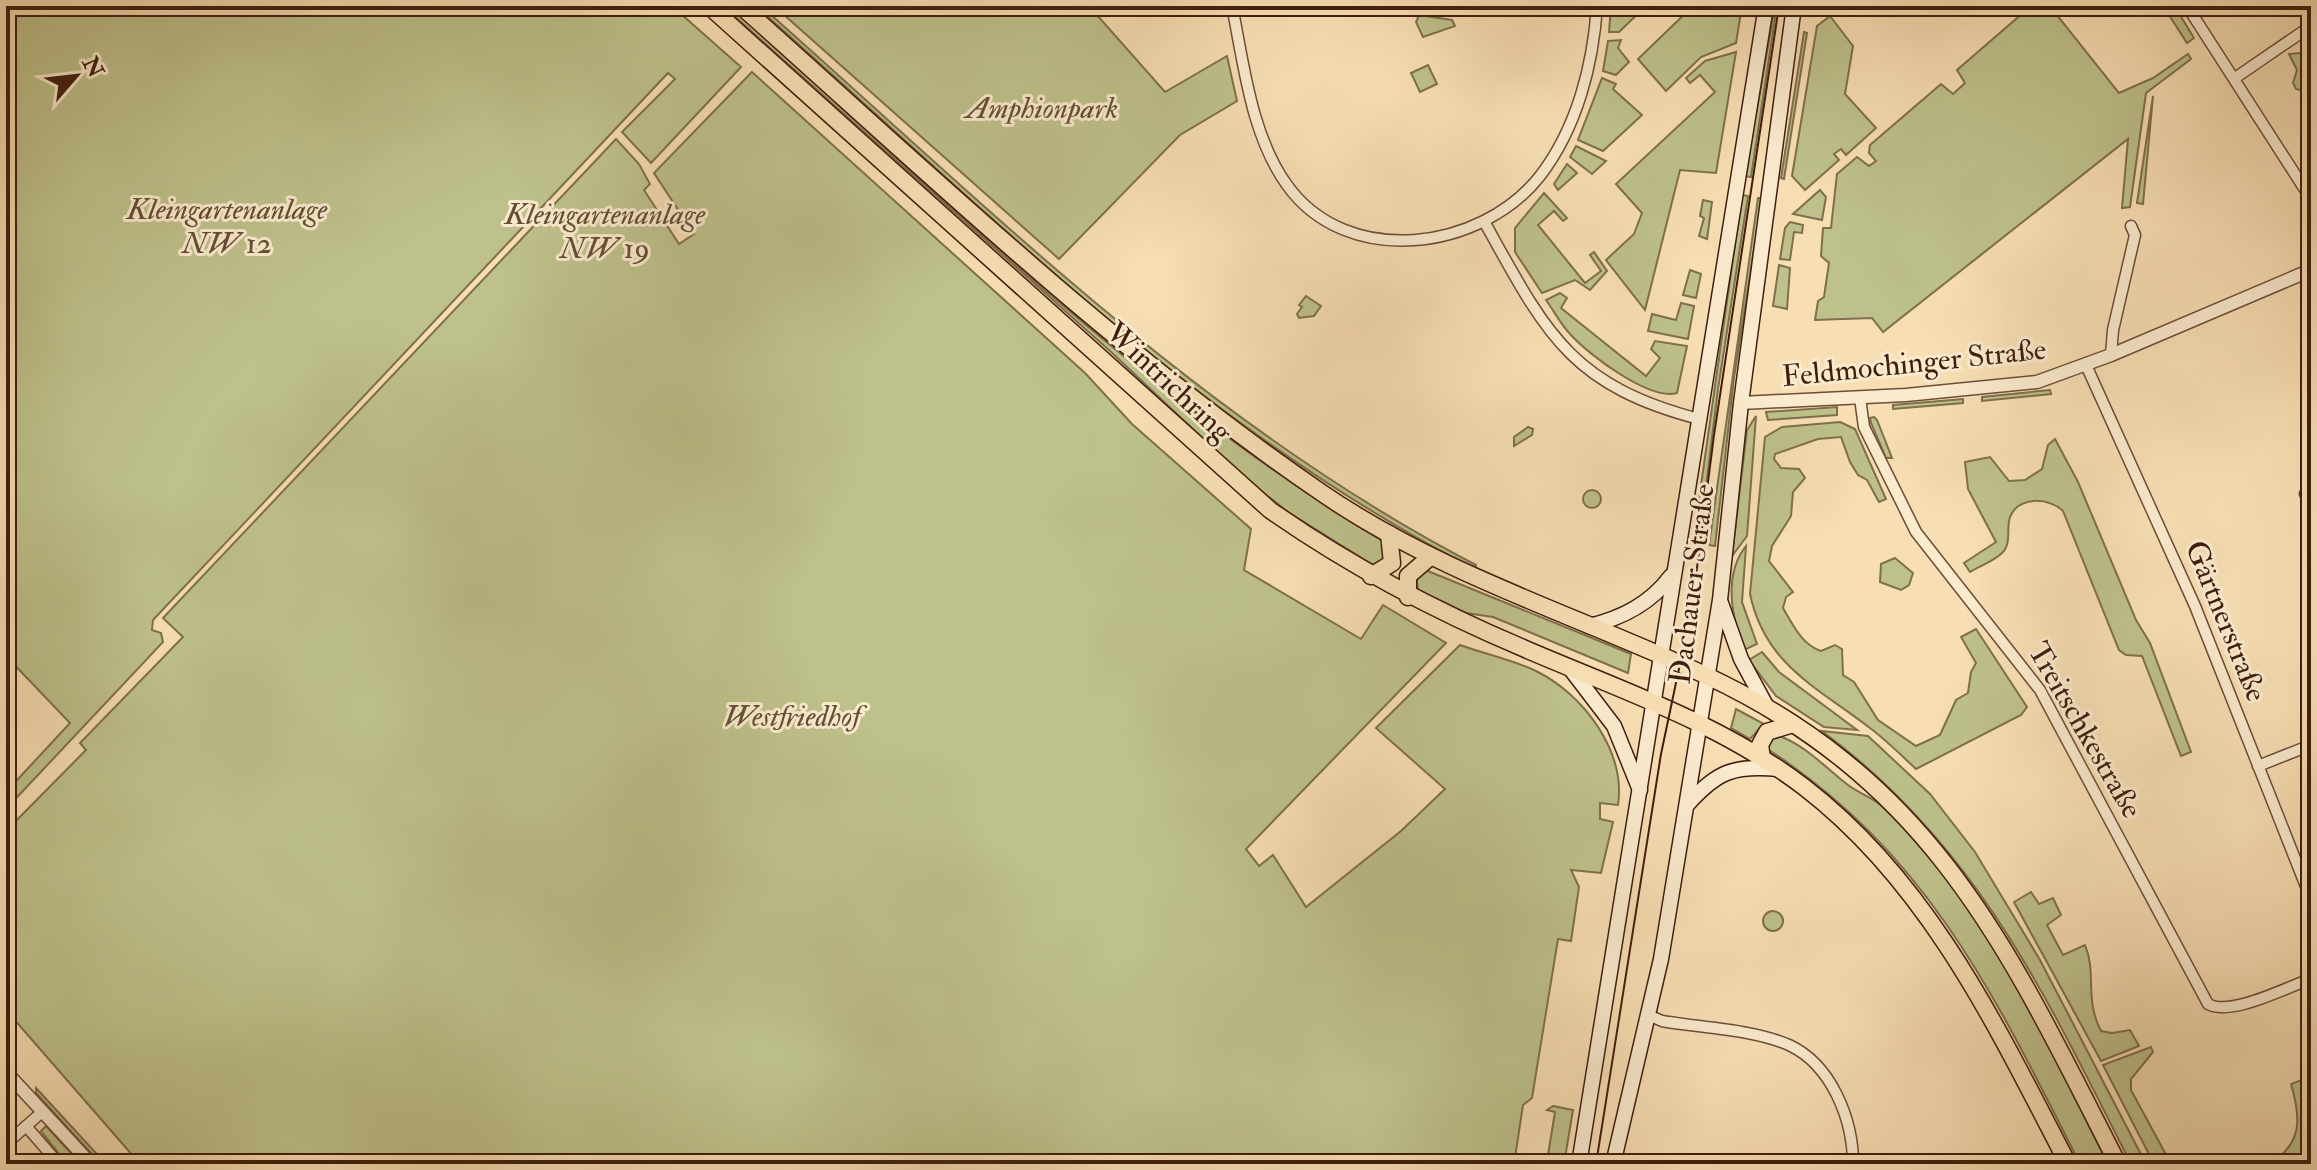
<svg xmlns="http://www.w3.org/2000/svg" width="2317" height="1170" viewBox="0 0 2317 1170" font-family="'IM FELL Double Pica',serif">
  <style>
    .green { fill: #bec18b; stroke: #7f6f4c; stroke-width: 2 }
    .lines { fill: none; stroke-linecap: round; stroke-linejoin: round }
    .minor-casing { stroke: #6e4d37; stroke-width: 13 }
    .tertiary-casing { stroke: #6e4d37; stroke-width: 15 }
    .secondary-casing { stroke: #401d0e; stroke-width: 17 }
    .primary-casing { stroke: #401d0e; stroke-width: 19 }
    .minor { stroke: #faeace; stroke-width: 10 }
    .tertiary { stroke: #faeace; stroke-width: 12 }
    .secondary { stroke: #faeace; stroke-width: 14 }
    .primary { stroke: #f7deb3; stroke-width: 16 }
    .tram { stroke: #401d0e; stroke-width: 2 }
    .labels { text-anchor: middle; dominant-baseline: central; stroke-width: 6; stroke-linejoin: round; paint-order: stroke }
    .park-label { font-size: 30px; font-style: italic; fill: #664e34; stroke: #faeace }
    .street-label { font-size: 30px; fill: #401d0e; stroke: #faeace }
  </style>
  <rect width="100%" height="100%" fill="#f7deb3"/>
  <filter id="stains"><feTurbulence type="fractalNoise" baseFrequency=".0025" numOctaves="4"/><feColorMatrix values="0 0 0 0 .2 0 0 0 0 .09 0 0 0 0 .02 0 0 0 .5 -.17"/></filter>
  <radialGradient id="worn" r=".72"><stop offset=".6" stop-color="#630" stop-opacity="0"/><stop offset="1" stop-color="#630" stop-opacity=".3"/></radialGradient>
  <g class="green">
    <polygon points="6,6 672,6 741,67 651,163 622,132 675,79 668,73 153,620 152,630 161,633 163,642 6,809 6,792 70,723 6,656"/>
    <path d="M723,6H729C939,193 1142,397 1384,542L1389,554L1377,565H1373L1288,512L1246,479L1110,351Z"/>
    <polygon points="774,6 1089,6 1165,92 1227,56 1237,101 1180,135 1059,259"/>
    <polygon points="1611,6 1646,6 1619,32 1609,32"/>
    <polygon points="1693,6 1742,6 1736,43 1701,57 1666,91 1638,59"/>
    <polygon points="1775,6 1777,6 1751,177 1745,176"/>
    <polygon points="2031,6 2067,6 2057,15 2119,93 2153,78 2188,54 2191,59 2146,93 2130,207 2122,208 2128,139 1883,332 1872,318 1815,320 1818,301 1824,297 1829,263 1821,256 1823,228 1831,228 1837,174 1857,157 1869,166 1876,161 1869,153 1870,145 1941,84 1953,94 1965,83 1957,70"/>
    <polygon points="2175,7 2194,38 2187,43 2169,15"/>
    <path d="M770,14C993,212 1208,426 1476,565L1475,569C1206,432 991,215 768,17Z"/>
    <polygon points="1419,15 1452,20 1455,26 1423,37 1416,22"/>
    <polygon points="1830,16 1853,46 1845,94 1876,128 1846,155 1841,149 1834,154 1839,160 1805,190 1792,176 1817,26"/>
    <polygon points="1804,32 1807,33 1784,179 1781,178"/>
    <polygon points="1621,40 1618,48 1629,62 1616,75 1603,71 1608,41"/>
    <polygon points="1736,52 1716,173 1680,170 1645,310 1606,260 1634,234 1642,213 1616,184 1715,92 1700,75 1690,83 1686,78 1705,61"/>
    <polygon points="2311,52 2311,117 2306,105 2308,92 2296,89 2293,83 2297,70 2289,54"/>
    <polygon points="1428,65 1437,84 1420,92 1411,73"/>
    <path d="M752,72L1085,373L1132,424L1251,529L1244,570L1361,639L1383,605L1446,643L1246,849L1259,866L1273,855L1306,907L1401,831L1445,789L1376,728L1460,645C1485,654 1513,660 1536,671C1583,694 1626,751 1618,805L1600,803V819L1613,822L1601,873L1571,870L1579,887L1571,941L1558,939L1532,1098L1523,1105L1514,1164H140L6,1010V831L86,750L80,743L183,637L163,618L616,139L639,164L650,184L644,190L679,244L694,234L654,173Z"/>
    <polygon points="1602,78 1616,84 1613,89 1642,115 1603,151 1578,140"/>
    <polygon points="2153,96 2143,204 2137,203"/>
    <polygon points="1576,146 1606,161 1592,174 1570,157"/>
    <polygon points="1567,164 1577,173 1558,190 1554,184"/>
    <polygon points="1820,190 1826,197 1822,220 1793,214"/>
    <polygon points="1544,193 1567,218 1563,221 1554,211 1538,225 1585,283 1601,271 1590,255 1594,252 1607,271 1590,290 1575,280 1542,293 1515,252 1515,228"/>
    <polygon points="1742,195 1748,196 1718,389 1700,536 1694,535"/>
    <polygon points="1758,198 1762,198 1734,378 1715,546 1709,545"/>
    <polygon points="1703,200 1712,202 1707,239 1699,236 1704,218 1700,216"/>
    <polygon points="1790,222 1803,225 1802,233 1794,232 1790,260 1780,259 1785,228"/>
    <polygon points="1779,265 1790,268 1787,309 1773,306"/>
    <polygon points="1690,270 1701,274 1696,298 1683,295"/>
    <path d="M1560,293L1567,298L1561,308L1646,376L1660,358L1651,349L1655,341L1687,346L1677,393C1650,401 1589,355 1571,335C1561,325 1554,311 1546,300Z"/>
    <polygon points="1306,296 1321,306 1314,316 1299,318 1297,314 1302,307 1299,305"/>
    <polygon points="1681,303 1694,306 1688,339 1648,331 1652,314 1676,320"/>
    <polygon points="2050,390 2051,394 1982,401 1982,397"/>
    <polygon points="1963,399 1963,403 1893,409 1893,405"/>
    <polygon points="1837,407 1837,415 1768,420 1766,412"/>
    <polygon points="1756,416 1747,536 1732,556 1747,430"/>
    <polygon points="1874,417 1877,420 1892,458 1886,458 1871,423 1870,418"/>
    <path d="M1840,422L1855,429L1886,499L1879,502L1867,480L1858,475L1850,462L1841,437L1818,439L1775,454L1774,459L1781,468L1799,469L1805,478L1793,492L1791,516L1772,546L1769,561L1793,592L1786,597L1783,608C1793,625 1802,645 1821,651L1835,645L1842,649L1843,675L1854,682L1878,720L1916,746L1940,735L1956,700L1968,693L1971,672L1976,663L1961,637L1976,629L2027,707L2021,715L1916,769C1901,755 1886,740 1870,728C1817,687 1765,665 1750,594L1765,437L1782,427Z"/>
    <polygon points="1528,427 1533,429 1532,435 1514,446 1514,437"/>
    <path d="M2055,439L2078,482L2136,620L2150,643L2191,752L2181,756L2142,656L2126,655L2119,650L2063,511C2050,498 2019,495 2010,517C2006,528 2012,544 2002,553C1994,561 1980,566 1970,572L1964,563L1996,542L1968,489L1965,462L1990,457L2009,481L2025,480L2042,469L2048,445Z"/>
    <circle cx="1592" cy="499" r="9"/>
    <path d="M1746,546L1742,602L1757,644L1744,650C1732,618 1723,575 1746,546Z"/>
    <polygon points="1895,558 1913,573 1909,585 1901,590 1880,582 1881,564"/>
    <polygon points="1423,569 1631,654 1628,673 1493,617 1466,613 1418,590 1416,575"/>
    <polygon points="1762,652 1779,672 1857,730 1824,727 1776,696 1749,660"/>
    <polygon points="1736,709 1764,724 1750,739 1731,728"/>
    <path d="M1822,731L1868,736L1930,794L1975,852L2040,960L2146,1164H2131C2046,996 1978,847 1822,731Z"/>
    <path d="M1779,736C1804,744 1827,769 1848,785C1860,794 1874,798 1884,808C1987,904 2045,1041 2108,1164H2080C1996,998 1930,856 1769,750L1768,739Z"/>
    <path d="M2031,892L2039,904L2053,898L2061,915L2047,925L2063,955L2085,945C2097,974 2084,998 2101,1031L2112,1033L2130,1030L2139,1046L2101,1061L2014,902Z"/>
    <circle cx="1773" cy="921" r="10"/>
    <polygon points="2151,1047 2153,1052 2131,1079 2131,1090 2171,1164 2154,1164 2103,1065"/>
    <path d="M2304,1079L2311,1099V1164H2269C2303,1144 2301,1118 2291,1084Z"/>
    <polygon points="36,1088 106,1164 101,1164 36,1093"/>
    <polygon points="1553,1106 1573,1110 1564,1164 1539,1164 1540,1154 1548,1155 1555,1112 1547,1110"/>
    <polygon points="46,1126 81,1164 67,1164 41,1131"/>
  </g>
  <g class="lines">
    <g class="minor-casing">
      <g id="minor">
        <path d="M1232,6C1244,65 1251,135 1287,185C1347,269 1481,251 1540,176C1577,128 1593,65 1597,6"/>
        <polyline points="2187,6 2311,199"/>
        <polyline points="2235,78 2311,26"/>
        <path d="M1485,223C1546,333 1570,385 1699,419"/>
        <polyline points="2111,355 2113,330 2135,235 2131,226"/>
        <polyline points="2086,365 2195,606 2311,899"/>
        <path d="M1860,398L1864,427L1916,532L2040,690L2208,1004C2230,1017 2287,987 2311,979"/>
        <polyline points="2305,494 2311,492"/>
        <polyline points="2258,766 2311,745"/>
        <path d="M1648,1015L1662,1021C1702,1028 1752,1029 1789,1045C1832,1065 1853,1120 1853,1164"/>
        <polyline points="26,1126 59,1164"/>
        <polyline points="6,1144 42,1112"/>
      </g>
    </g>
    <g class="tertiary-casing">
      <g id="tertiary">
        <polyline points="1741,403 1906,395 2037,382 2111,355 2311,270"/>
        <polyline points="6,1072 91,1164"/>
      </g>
    </g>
    <g class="secondary-casing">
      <g id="secondary">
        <polyline points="1721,603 1741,659 1768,709"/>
        <path d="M1589,626C1622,618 1650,604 1671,576"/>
        <polyline points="1569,667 1614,726 1640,790"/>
        <path d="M1687,805C1717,771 1734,765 1779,769"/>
        <polyline points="1579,1164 1766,6"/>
        <polyline points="1613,1164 1661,959 1720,600 1741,403 1794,6"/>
      </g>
    </g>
    <g class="primary-casing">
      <g id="primary">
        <path d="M709,6L1270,510C1350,566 1433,610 1523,648C1620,690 1719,722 1804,787C1929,883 1997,1027 2068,1164"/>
        <path d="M741,6C930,174 1113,350 1322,493C1440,574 1576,615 1705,675C1936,783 2009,951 2118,1164"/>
        <polyline points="1371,576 1392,563 1389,534"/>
        <polyline points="1408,597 1408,576 1430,557"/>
        <polyline points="1762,758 1760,745 1767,732 1793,724"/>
      </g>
    </g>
    <use href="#minor" class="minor"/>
    <use href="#tertiary" class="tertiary"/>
    <use href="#secondary" class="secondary"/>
    <use href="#primary" class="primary"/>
    <polyline class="tram" points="1596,1164 1661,754 1692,607 1714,435 1779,6"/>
  </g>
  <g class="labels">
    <g class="park-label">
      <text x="1042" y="108">Amphionpark</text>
      <text x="227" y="209">Kleingartenanlage<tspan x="227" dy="34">NW 12</tspan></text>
      <text x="605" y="214">Kleingartenanlage<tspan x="605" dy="34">NW 19</tspan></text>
      <text x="792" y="716">Westfriedhof</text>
    </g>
    <g class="street-label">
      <text transform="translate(1914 363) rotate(-6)">Feldmochinger Straße</text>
      <text transform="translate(1169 382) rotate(43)">Wintrichring</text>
      <text transform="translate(1692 584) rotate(-83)">Dachauer Straße</text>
      <text transform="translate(2226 621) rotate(68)">Gärtnerstraße</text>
      <text transform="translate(2085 730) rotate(60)">Treitschkestraße</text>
    </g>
  </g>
  <rect width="2317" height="1170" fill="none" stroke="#f7deb3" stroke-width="32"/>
  <rect x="8" y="8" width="2301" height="1154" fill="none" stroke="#401d0e" stroke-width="4"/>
  <rect x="16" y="16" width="2285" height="1138" fill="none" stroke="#401d0e" stroke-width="2"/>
  <g transform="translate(76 76) rotate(62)" stroke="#faeace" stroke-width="6" paint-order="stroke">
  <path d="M0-6L14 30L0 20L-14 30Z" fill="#401d0e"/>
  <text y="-12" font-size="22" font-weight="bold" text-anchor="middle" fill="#401d0e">N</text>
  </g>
  <rect width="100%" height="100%" filter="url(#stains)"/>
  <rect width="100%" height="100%" fill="url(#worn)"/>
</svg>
